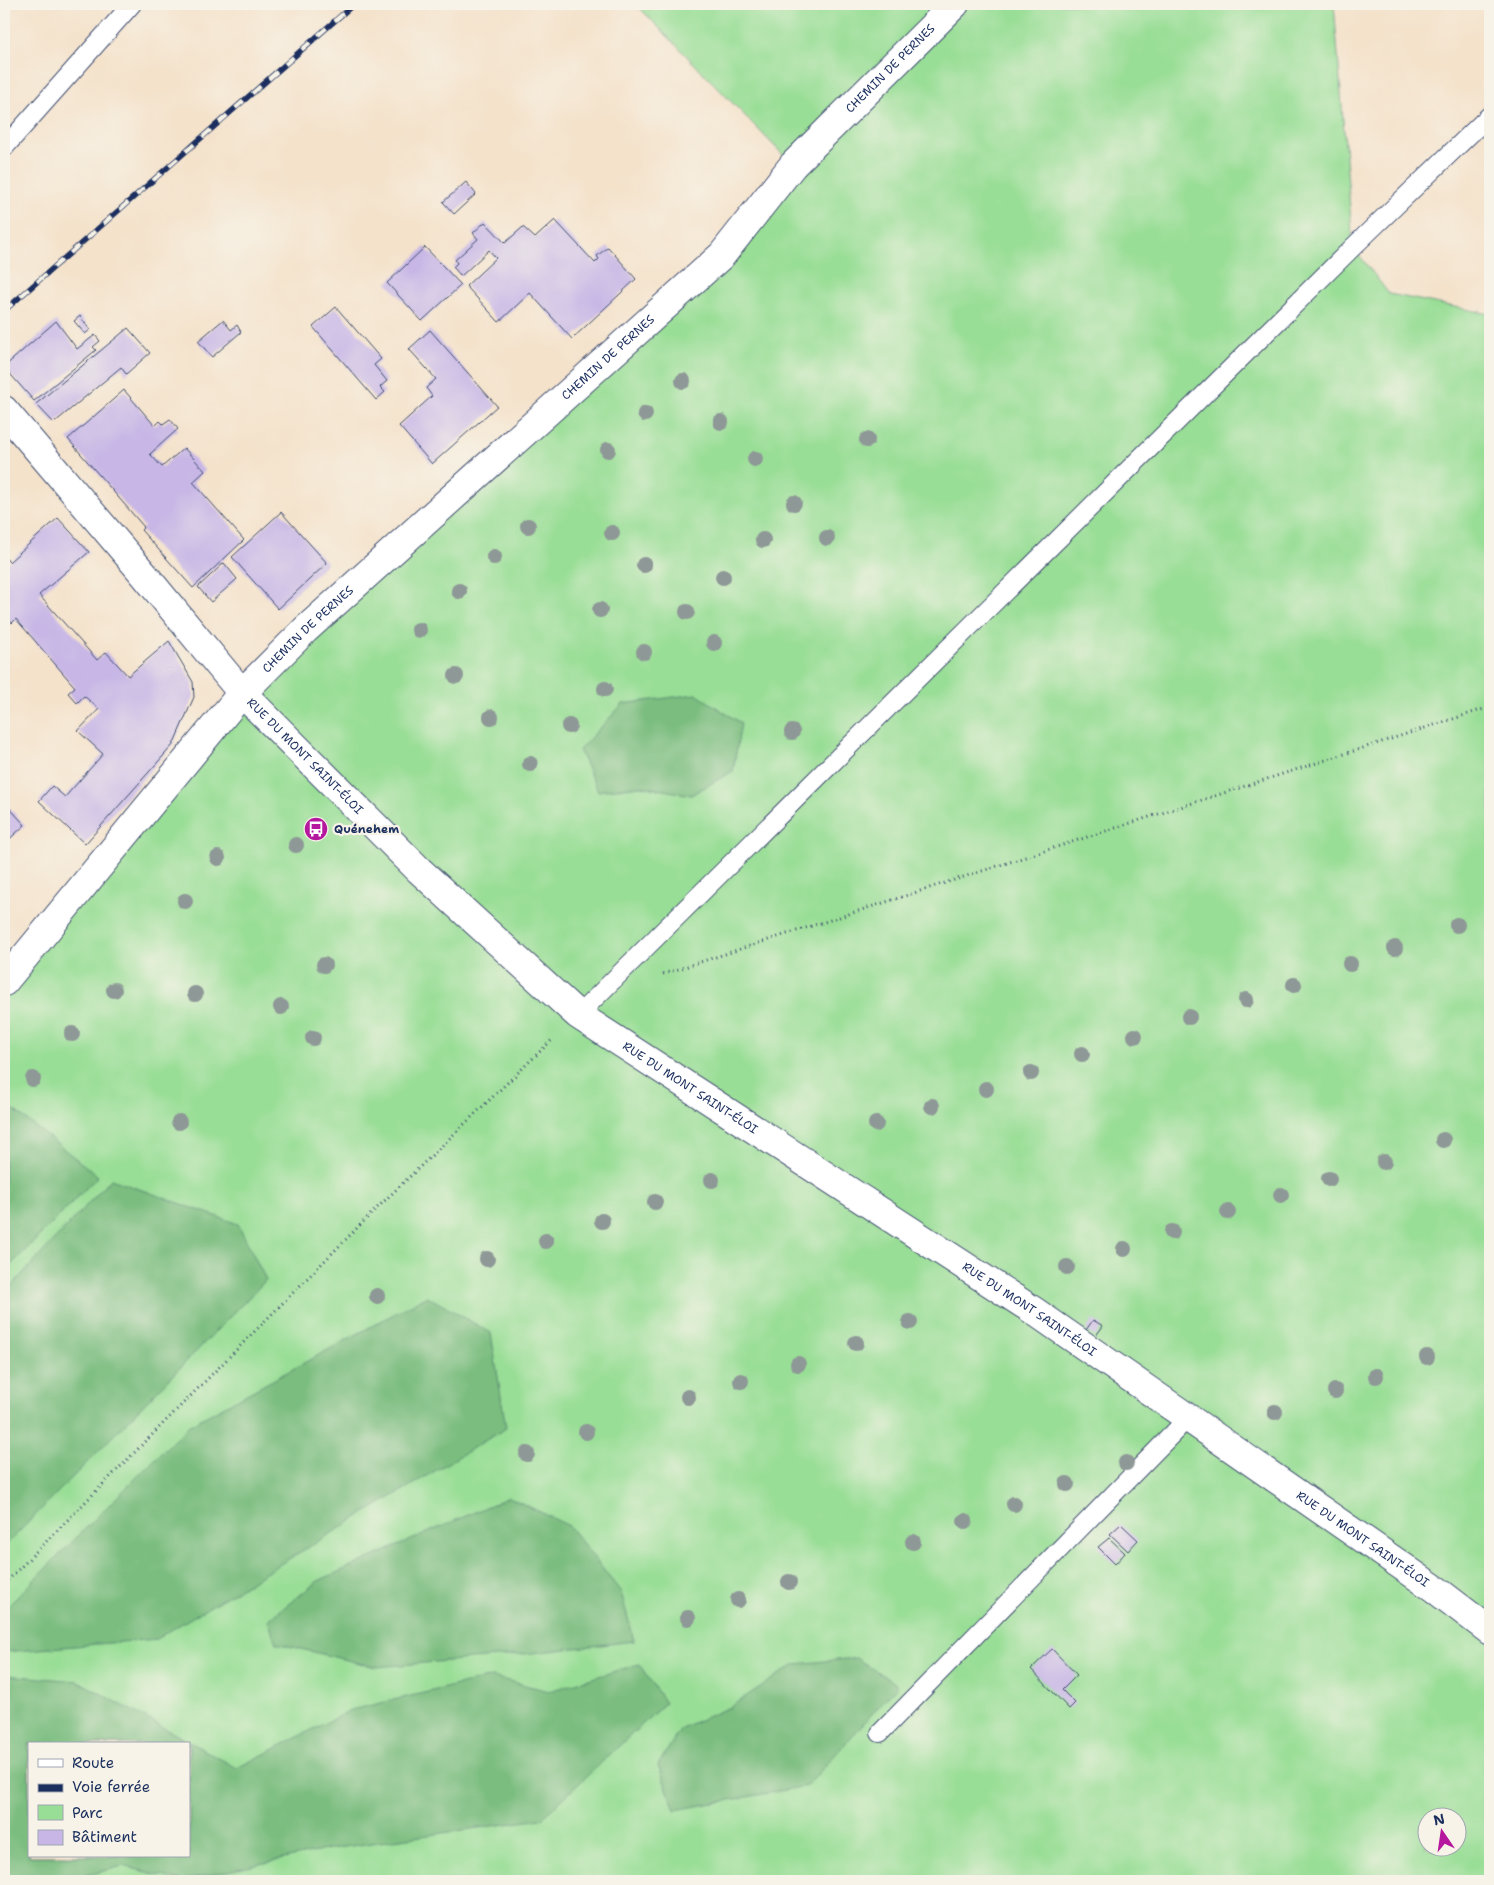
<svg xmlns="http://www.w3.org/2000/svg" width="1494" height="1885" viewBox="0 0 1494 1885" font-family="'Shantell Sans',sans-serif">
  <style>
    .green { fill: #99de96; stroke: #5a867a; fill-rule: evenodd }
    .forest { fill: #7abd7f; stroke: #4a766e; fill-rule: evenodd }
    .building { fill: #c8b7e6 }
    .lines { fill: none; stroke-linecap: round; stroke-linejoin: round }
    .lane-casing { stroke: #3c4a6e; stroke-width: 20 }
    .street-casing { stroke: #3c4a6e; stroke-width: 30 }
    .path { stroke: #3c4a6e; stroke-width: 3; stroke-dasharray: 1 4; stroke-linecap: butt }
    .lane { stroke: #fff; stroke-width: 18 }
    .street { stroke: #fff; stroke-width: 28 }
    .rail-casing { stroke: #1b2f5e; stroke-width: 5.5 }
    .rail { stroke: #f7f3e8; stroke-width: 4; stroke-dasharray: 11; stroke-linecap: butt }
    .tree { fill: #8e9897 }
    .labels { text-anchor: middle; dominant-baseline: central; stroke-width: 4.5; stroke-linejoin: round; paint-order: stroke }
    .street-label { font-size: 12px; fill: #1b2f5e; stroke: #f7f3e8 }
    .poi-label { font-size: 12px; font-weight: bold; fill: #1b2f5e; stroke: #f7f3e8; text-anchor: start }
  </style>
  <rect width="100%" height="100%" fill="#f7f3e8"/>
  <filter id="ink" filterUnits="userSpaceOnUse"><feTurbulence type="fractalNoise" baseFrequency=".02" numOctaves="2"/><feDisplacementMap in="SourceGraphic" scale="10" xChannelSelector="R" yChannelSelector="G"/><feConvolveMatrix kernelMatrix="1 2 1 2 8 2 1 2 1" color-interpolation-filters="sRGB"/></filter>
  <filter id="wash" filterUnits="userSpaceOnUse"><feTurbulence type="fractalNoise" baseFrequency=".0096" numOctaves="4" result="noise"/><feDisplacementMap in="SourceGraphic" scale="20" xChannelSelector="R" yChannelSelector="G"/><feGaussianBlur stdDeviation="1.12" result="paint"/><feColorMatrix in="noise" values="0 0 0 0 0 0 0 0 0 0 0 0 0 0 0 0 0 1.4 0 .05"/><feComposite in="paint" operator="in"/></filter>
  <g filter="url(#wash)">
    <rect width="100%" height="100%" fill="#f4e2cb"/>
    <path class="green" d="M636,4H1334L1353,247L1389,294L1490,314V1881H4V982L242,693L722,255L793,165ZM29,1744H189V1856H29ZM1426,1818H1456V1848H1426Z"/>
    <g class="forest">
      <polygon points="696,694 741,723 733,771 691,795 641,786 598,791 579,750 623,704"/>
      <polygon points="5,1103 98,1176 4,1272 4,1104"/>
      <polygon points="111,1179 238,1224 266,1280 4,1547 4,1294"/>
      <polygon points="427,1296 491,1333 506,1428 156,1639 4,1652 4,1610 188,1426"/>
      <polygon points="509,1497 569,1526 621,1592 634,1641 507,1656 376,1667 276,1643 268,1620 318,1581"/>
      <polygon points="856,1658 898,1685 807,1786 675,1810 658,1765 681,1728 730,1707 795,1664"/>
      <path d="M639,1664L665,1703L541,1819L330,1849L182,1881L123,1866L65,1881H4V1675L78,1681L237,1768L351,1710L492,1677L549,1691ZM29,1744H189V1856H29Z"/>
    </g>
    <g id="blocks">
      <g class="building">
        <polygon points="466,182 476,194 454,214 443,202"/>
        <polygon points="555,220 595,263 599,259 597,256 608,247 636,279 572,339 530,293 499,322 466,286 496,258 489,250 461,276 453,267 457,263 455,260 478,239 473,233 485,222 505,243 523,227 535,238"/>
        <polygon points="425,247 461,285 422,321 387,283"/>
        <polygon points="336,307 381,359 374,365 387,381 380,387 385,392 376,400 313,327"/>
        <polygon points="80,316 90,330 85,334 74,321"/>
        <polygon points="223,320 231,330 237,325 241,332 212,357 198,341"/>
        <polygon points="56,321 77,349 95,335 100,341 93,347 96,350 34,401 4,367"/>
        <polygon points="128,328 150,353 126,374 121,367 54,423 36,404"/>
        <polygon points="430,330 497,406 432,464 399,426 432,396 426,388 436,379 409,349"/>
        <polygon points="124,390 155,426 160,421 163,424 170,419 178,429 150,454 162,467 184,448 205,471 193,482 244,540 193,588 141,530 144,527 68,439"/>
        <polygon points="281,512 327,563 278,609 232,557"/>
        <polygon points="58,518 89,552 39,595 97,660 106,652 128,676 169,641 193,682 194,697 173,745 85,844 39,801 52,786 65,797 103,754 78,731 99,709 84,696 77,703 68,693 75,687 16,619 12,623 4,614 4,556 9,562"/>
        <polygon points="224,563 237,579 211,602 198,587"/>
        <polygon points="4,802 25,825 4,844"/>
        <polygon points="1093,1320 1103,1326 1095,1337 1086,1330"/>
        <polygon points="1121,1524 1138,1540 1128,1551 1110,1534"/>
        <polygon points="1109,1538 1125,1553 1115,1564 1098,1547"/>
        <polygon points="1052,1649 1077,1675 1062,1690 1075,1703 1069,1709 1031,1669"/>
      </g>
    </g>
  </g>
  <g filter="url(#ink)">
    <use href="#blocks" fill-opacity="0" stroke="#3c4a6e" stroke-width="1"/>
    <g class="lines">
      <g class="lane-casing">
        <g id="lane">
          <polyline points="4,148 132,4"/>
          <polyline points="578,1015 1353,247 1490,115"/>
          <polyline points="880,1733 1188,1418"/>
        </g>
      </g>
      <g class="street-casing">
        <g id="street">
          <path id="s1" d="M4,410L142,572L242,693L419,870L578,1015L1034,1311L1435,1589L1490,1631"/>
          <path id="s2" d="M4,982L242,693L305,630L722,255L793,165L955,4"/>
        </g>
      </g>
      <g class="path">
        <polyline points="663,974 1490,707"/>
        <polyline points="4,1584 375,1210 554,1038"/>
      </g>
      <use href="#lane" class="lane"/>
      <use href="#street" class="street"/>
      <g class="rail-casing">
        <polyline id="rail" points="4,311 354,4"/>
      </g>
      <use href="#rail" class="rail"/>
    </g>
    <g class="tree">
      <circle cx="683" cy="381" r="8"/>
      <circle cx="645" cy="414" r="8"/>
      <circle cx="721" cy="422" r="8"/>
      <circle cx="867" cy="440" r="8"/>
      <circle cx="608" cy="450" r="8"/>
      <circle cx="755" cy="459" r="8"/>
      <circle cx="794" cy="503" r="8"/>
      <circle cx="528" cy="526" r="8"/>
      <circle cx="612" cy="533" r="8"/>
      <circle cx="827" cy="538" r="8"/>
      <circle cx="763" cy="540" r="8"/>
      <circle cx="494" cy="557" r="8"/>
      <circle cx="644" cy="565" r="8"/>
      <circle cx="723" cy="577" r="8"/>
      <circle cx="459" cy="591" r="8"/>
      <circle cx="600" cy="610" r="8"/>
      <circle cx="687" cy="612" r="8"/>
      <circle cx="419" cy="630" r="8"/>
      <circle cx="714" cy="643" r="8"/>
      <circle cx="644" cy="652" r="8"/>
      <circle cx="456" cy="676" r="8"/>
      <circle cx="605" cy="689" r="8"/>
      <circle cx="491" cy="717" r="8"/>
      <circle cx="569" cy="726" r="8"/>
      <circle cx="792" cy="732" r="8"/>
      <circle cx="530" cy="764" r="8"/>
      <circle cx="296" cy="845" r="8"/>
      <circle cx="218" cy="858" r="8"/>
      <circle cx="185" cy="901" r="8"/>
      <circle cx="1457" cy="925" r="8"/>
      <circle cx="1395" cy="948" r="8"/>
      <circle cx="1350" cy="964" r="8"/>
      <circle cx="324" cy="965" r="8"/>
      <circle cx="1294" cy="985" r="8"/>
      <circle cx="114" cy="990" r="8"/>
      <circle cx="195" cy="994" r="8"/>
      <circle cx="1246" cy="1000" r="8"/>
      <circle cx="281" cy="1007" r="8"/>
      <circle cx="1189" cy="1017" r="8"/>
      <circle cx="72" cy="1034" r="8"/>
      <circle cx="1135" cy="1036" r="8"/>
      <circle cx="313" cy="1038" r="8"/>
      <circle cx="1082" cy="1054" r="8"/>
      <circle cx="1031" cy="1073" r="8"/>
      <circle cx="33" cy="1079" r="8"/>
      <circle cx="986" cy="1089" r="8"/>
      <circle cx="932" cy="1106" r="8"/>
      <circle cx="179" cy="1122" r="8"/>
      <circle cx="876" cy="1124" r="8"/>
      <circle cx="1443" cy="1140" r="8"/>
      <circle cx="1384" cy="1162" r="8"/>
      <circle cx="1329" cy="1179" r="8"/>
      <circle cx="712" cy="1180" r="8"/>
      <circle cx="1281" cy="1195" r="8"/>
      <circle cx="655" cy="1202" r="8"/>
      <circle cx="1228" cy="1212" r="8"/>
      <circle cx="602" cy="1221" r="8"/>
      <circle cx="1172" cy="1232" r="8"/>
      <circle cx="546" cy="1241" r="8"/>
      <circle cx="1124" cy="1249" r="8"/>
      <circle cx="487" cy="1259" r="8"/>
      <circle cx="1067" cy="1267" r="8"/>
      <circle cx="377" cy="1296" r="8"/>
      <circle cx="910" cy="1322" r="8"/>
      <circle cx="856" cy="1343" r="8"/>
      <circle cx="1427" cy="1357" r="8"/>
      <circle cx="798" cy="1364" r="8"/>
      <circle cx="1376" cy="1376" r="8"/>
      <circle cx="741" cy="1381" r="8"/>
      <circle cx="1335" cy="1391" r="8"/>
      <circle cx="688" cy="1397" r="8"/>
      <circle cx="1275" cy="1412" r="8"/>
      <circle cx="586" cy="1432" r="8"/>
      <circle cx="527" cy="1454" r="8"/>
      <circle cx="1126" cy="1463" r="8"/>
      <circle cx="1067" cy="1484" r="8"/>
      <circle cx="1014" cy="1504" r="8"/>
      <circle cx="965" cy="1521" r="8"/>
      <circle cx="913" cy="1542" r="8"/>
      <circle cx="789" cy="1582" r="8"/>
      <circle cx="738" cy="1600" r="8"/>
      <circle cx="688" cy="1618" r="8"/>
    </g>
  </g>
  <defs>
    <g id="bus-disc" transform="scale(1.25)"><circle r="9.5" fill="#b5179e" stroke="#f7f3e8"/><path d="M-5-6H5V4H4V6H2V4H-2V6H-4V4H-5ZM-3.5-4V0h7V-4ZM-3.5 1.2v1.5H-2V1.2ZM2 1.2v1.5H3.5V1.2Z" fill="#fff"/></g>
  </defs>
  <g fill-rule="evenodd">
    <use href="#bus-disc" x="316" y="829"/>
  </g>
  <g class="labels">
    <g class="street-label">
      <text stroke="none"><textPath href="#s2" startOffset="1276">CHEMIN DE PERNES</textPath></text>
      <text stroke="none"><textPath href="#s2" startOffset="871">CHEMIN DE PERNES</textPath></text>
      <text stroke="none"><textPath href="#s2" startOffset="466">CHEMIN DE PERNES</textPath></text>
      <text stroke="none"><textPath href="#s1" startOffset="459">RUE DU MONT SAINT-ÉLOI</textPath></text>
      <text stroke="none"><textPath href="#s1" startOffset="969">RUE DU MONT SAINT-ÉLOI</textPath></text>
      <text stroke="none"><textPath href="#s1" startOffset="1374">RUE DU MONT SAINT-ÉLOI</textPath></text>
      <text stroke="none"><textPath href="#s1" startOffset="1779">RUE DU MONT SAINT-ÉLOI</textPath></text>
    </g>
    <g class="poi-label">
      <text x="334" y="829">Quénehem</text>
    </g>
  </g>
  <rect width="1494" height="1885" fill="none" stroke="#f7f3e8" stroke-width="20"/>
  <rect x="28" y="1742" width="162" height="115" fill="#f7f3e8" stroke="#9fa5b1"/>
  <rect x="38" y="1759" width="25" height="8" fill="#ffffff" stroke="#9fa5b1"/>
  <text x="72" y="1768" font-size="15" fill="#1b2f5e">Route</text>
  <rect x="38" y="1784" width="25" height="8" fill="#1b2f5e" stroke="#9fa5b1"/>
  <text x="72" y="1792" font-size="15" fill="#1b2f5e">Voie ferrée</text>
  <rect x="38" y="1805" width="25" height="15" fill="#99de96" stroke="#9fa5b1"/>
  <text x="72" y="1818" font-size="15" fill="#1b2f5e">Parc</text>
  <rect x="38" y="1830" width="25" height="15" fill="#c8b7e6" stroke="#9fa5b1"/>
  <text x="72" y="1842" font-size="15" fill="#1b2f5e">Bâtiment</text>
  <g transform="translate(1442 1832) rotate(347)"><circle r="24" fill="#f7f3e8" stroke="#9fa5b1"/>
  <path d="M0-4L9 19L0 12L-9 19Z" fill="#b5179e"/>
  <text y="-8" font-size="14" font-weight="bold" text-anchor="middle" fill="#1b2f5e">N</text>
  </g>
</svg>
